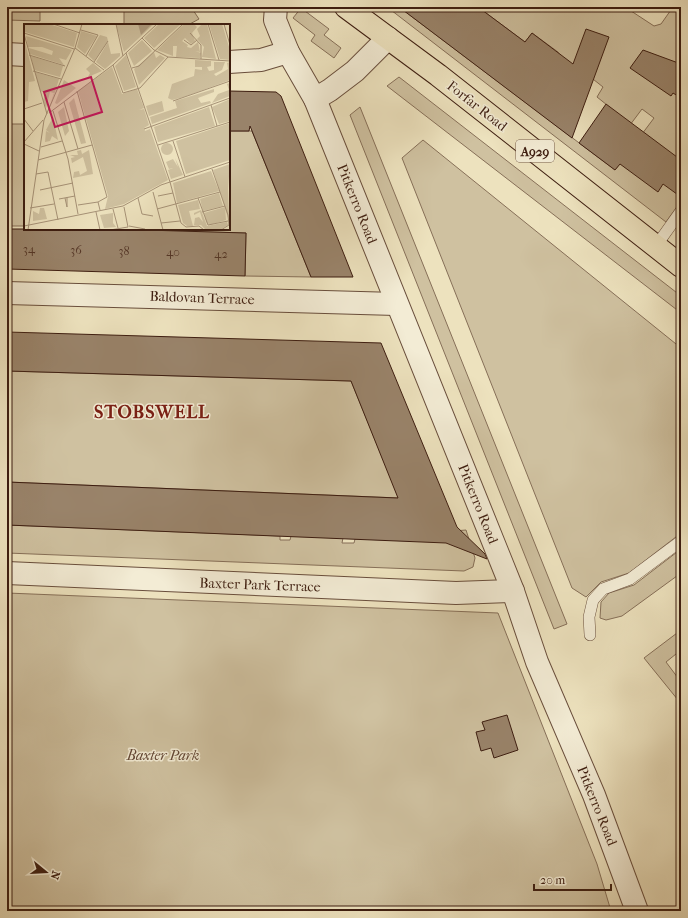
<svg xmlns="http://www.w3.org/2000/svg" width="688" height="918" viewBox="0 0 688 918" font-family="'IM FELL French Canon',serif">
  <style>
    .green { fill: #cfc1a0; stroke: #866f58 }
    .building { fill: #99836a; stroke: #3d1d10 }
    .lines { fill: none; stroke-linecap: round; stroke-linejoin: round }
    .service-casing { stroke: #694e3c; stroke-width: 12 }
    .minor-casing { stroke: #694e3c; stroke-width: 24 }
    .tertiary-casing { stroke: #694e3c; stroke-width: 24 }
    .primary-casing { stroke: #3d1d10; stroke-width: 24 }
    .service { stroke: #f3ecd5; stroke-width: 11 }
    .minor { stroke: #f3ecd5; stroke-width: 22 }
    .tertiary { stroke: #f3ecd5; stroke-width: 22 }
    .primary { stroke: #ede2be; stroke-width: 22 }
    .labels { text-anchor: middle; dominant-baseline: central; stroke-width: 3; stroke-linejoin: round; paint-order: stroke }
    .number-label { font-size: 12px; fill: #543626 }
    .shield { fill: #f3ecd5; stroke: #745b4b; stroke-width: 1 }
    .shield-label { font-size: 13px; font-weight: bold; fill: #3d1d10 }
    .street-label { font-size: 14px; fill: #3d1d10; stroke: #f3ecd5 }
    .park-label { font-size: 14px; font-style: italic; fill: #624634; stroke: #f3ecd5 }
    .district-label { font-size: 18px; font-weight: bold; letter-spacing: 1px; fill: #7a1f14; stroke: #f3ecd5 }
    .inset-road { fill: none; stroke: #a79378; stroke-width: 1 }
    .view { fill: #c2185b; fill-opacity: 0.15; stroke: #c2185b; stroke-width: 2 }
    .inset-edge { fill: none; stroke: #3d1d10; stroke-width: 2 }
  </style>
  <rect width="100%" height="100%" fill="#ede2be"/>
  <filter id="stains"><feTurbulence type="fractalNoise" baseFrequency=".005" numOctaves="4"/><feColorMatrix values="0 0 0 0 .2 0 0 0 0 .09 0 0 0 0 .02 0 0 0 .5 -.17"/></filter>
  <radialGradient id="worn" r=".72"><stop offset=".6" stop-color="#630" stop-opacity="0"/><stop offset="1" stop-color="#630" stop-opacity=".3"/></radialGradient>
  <g class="green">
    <polygon points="7,7 40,7 40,21 7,20"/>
    <polygon points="124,7 191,7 199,19 188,25 124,25"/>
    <polygon points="387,7 399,7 615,170 654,118 642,109 624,133 607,105 597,97 603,87 579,68 572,78 558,52 532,33 525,42 478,7 625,7 654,26 661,24 673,7 681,7 681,201 666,222"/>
    <polygon points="301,8 329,29 324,35 341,48 334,58 311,41 315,35 293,18"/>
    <polygon points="399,77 681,296 681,313 387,86"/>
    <polygon points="360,107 567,624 554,629 350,115"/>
    <rect x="7" y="124" width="18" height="102"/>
    <polygon points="229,131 252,131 311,277 245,276 246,233 112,229 229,229"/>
    <polygon points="423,140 681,348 681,533 629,573 601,582 586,597 572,588 402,158"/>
    <polygon points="7,371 351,381 399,498 7,482"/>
    <polygon points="7,525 280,536 280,540 290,540 291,536 343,538 342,543 354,543 355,539 466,530 475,558 473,567 464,571 7,553"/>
    <polygon points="681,549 681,573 622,616 606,620 600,618 601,602 609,593 634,585"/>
    <polygon points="7,593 498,613 597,864 611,911 7,911"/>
    <polygon points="681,630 681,650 666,662 681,682 681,698 678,700 644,658"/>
  </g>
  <g class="building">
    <polygon points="399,7 478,7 525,42 532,33 573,64 586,29 609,37 572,138"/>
    <polygon points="643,50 681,64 681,98 673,93 671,96 630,68"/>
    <polygon points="229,91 276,92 281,96 353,277 311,277 250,126 249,131 229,131"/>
    <polygon points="606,104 681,160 681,197 663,184 658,192 620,164 615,170 579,143"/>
    <polygon points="7,229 112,229 246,233 245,276 7,269"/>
    <polygon points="7,332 381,343 457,527 485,554 487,559 446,543 7,525 7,482 398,498 351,381 7,371"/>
    <polygon points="507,715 518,750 494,758 491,748 481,751 476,732 485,730 482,722"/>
  </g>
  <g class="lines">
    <g class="service-casing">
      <g id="service">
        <polyline points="656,246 681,211"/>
        <polyline points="590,635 589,617 593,600 603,589 630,579 681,541"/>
      </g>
    </g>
    <g class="minor-casing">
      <g id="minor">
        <polyline points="7,54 25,55"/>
        <polyline points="229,62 261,60 288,52"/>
        <polyline points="7,293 396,304"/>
        <polyline points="7,573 456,593 513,591"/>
      </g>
    </g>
    <g class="tertiary-casing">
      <g id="tertiary">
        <polyline points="276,7 275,20 288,52 315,99 513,591 537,662 594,795 637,911"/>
        <polyline points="315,99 330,90 355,71 388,38"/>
      </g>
    </g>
    <g class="primary-casing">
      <polyline id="primary" points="346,7 438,75 681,266"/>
    </g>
    <use href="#service" class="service"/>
    <use href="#minor" class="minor"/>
    <use href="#tertiary" class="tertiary"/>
    <use href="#primary" class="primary"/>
  </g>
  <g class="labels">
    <g class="number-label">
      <text x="29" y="249">34</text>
      <text x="76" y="250">36</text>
      <text x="124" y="251">38</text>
      <text x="173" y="252">40</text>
      <text x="221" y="254">42</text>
    </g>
    <rect class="shield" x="516" y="140" width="38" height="22" rx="3"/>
    <g class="shield-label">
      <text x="535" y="151">A929</text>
    </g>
    <g class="street-label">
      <text transform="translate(477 106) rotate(38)">Forfar Road</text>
      <text transform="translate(357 204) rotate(68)">Pitkerro Road</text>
      <text transform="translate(202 298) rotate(2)">Baldovan Terrace</text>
      <text transform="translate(478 504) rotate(68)">Pitkerro Road</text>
      <text transform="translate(260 585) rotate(2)">Baxter Park Terrace</text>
      <text transform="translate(597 806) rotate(68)">Pitkerro Road</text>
    </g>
    <g class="park-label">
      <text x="163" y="755">Baxter Park</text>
    </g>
    <g class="district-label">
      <text x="152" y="412">STOBSWELL</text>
    </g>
  </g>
  <g transform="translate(24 24)">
    <rect width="206" height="206" fill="#ede2be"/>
    <path d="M0,0H25L53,9L50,23L1,8ZM92,0H130L100,28ZM135,0H157L130,24L120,14ZM160,0H170L173,3L168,9L171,17L167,20L161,14L158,17L164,21L163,23L167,24L174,18L176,28L171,27L177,29L176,34L152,33L153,22H149V32L133,26ZM178,0H183L192,35L178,33L180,23L173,15L176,12L173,5ZM185,0H198L206,26V36L196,35ZM57,7L73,12L61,30L53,23ZM76,11L83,13L84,17L70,37L64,31ZM2,12L42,24L48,26L42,36L35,34L40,41L6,30L5,24L28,31L29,27L18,23H4ZM0,15L11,57L5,58L4,77L0,78ZM118,16L128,27L110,42L104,29ZM84,18L87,30L96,29V32L81,45L72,38ZM130,28L132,34L136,31L141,34L115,61L110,45ZM102,31L112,63L100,67L91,42ZM7,32L39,42L36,53L10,46ZM171,36L187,37V42L183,43L185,47L190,46V38H201L198,46L190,50L192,52L204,45L203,39L206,38V56L160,73L148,76L144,74L148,60L170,52L171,45L178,46V43H171ZM69,39L78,47L64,53L66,49L62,45ZM88,43L98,70L113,65L120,84L115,86L120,85L125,101L120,104L121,107L126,105L144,156L100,180L81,185L84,172L54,67ZM11,48L35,55L32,65L23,62L32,65L25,85L30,69L26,68L22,84L19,76L22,69L16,67ZM40,56L52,64L33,80L31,79ZM206,59V72L188,79L194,70L205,66L203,60ZM190,65V68L174,74L177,79L186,77L187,79L128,100L126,93L153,84L151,77ZM50,74L62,119L57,120L45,79ZM206,75V97L195,100L188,83ZM138,77L140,87L125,92L122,82ZM40,83L45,107L41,112L34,88ZM185,83L191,102L134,118L130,103ZM29,93L34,116L28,112L26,117L21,118L22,107L26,109L22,106ZM206,99V136L162,150L152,117ZM137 125a6 6 0 1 1 12 0a6 6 0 1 1-12 0ZM57,126L58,130L65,126L69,150L49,154L50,148L55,147L56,151L63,147L59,133L48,139L47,134L51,133L46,131H54L53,127ZM151,134L159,151L147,155L144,146L149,144L145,145L142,138L149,135L154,143ZM206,140L204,165L205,197L189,146ZM187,147L195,167L153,179L149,159ZM195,169L199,182L179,187L176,175ZM174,176L176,185L165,187L169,202H163L159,199L154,181ZM201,183L202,196L186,201L182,198L180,189ZM16,184H20L23,195L9,197V187L15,190ZM177,186L183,202L203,198L204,201L196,206H182L177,201H170L171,194L175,193L179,198L176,188L170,191V189ZM89,189V199L92,203L80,204L76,191Z" fill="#cfc1a0"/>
    <path d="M114,0H128L117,11Z" fill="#b19f83"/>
    <path class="inset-road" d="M29,0L56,9M92,0L99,32M184,0L195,36M200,0L206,21M57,6L74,11L62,32M0,9L50,25M166,9L177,21V35M0,10L23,90M118,14L130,26L144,33L206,37M160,16L167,21L173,16M51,24L80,46M102,29L146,158L157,199L162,203L175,202L180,206M5,31L41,42M70,38L84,17M89,41L99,69L116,64L144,33M108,44L115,42L159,0M9,47L37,55M53,67L83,173L74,178L76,186M149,77L206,57M40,78L54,125M187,81L193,102M0,85L18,79M29,87L44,135L54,190M25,89L89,41L133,0M0,95L9,107M120,105L206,74M149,117L161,153M0,118L19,96M0,120L15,127M134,121L206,98M17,123L38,117M14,136L68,121M188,145L204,191L205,201L197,206M12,150L24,148L34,196M16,166L49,159M129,168L139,206M134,172L149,169M41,174L43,183V173M114,174L118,190L129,192M174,174L184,201L204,197M35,175L51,172M54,181L74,178M6,184L30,180M89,185L94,204M133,185L196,168M72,188L76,206M178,188L201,182M137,199L156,197M0,202L99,182L137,161L206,138M105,202L121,205M4,206L20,96L51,24L58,0M86,206L104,203L100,183"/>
    <path class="view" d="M67,53L78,88L31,103L20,68Z"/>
    <rect width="206" height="206" class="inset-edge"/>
  </g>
  <rect width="688" height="918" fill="none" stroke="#ede2be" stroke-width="24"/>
  <rect x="8" y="8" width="672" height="902" fill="none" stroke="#3d1d10" stroke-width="2"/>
  <rect x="12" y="12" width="664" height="894" fill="none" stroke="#3d1d10"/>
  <g transform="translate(46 872) rotate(108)" stroke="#f3ecd5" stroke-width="3" paint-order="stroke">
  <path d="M0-3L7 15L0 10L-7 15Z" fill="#3d1d10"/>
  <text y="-6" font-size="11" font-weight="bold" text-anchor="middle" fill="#3d1d10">N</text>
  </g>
  <path d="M534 884v6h77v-6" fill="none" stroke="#3d1d10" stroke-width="2"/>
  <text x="540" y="884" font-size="12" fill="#3d1d10" stroke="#f3ecd5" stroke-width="3" paint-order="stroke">20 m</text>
  <rect width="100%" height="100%" filter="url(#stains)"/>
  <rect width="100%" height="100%" fill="url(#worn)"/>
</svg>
